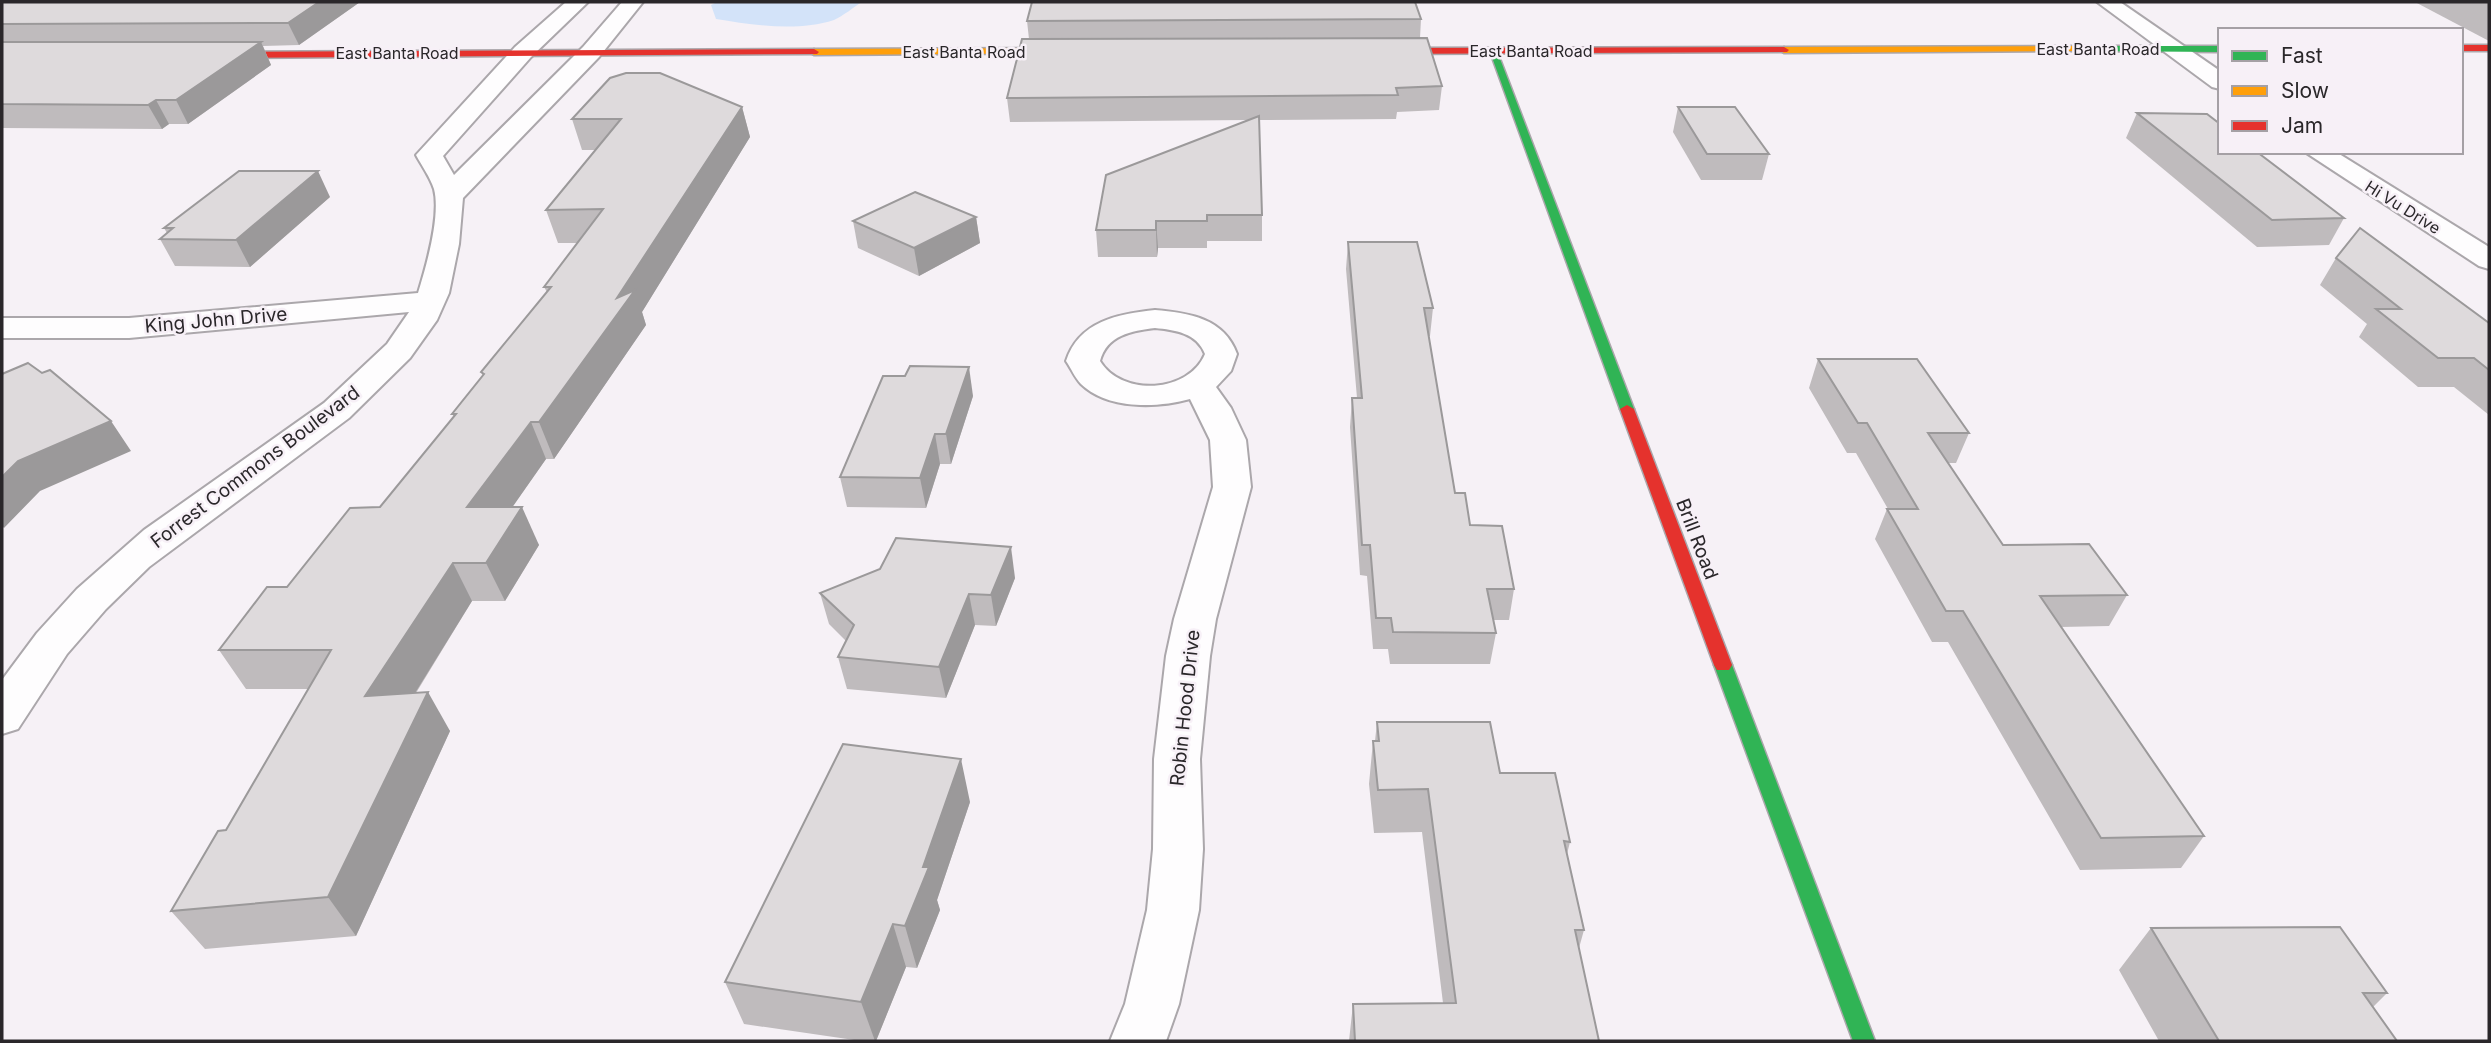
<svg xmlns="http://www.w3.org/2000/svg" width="2491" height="1043" viewBox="0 0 2491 1043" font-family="Inter,sans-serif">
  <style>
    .water { fill: #d3e3f9 }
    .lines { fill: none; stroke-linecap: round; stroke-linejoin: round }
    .street-casing { stroke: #aba7ab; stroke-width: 4 }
    .fast-casing { stroke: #aba7ab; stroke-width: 3 }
    .slow-casing { stroke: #aba7ab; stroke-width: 3 }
    .jam-casing { stroke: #aba7ab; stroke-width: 3 }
    .street { fill: #fefdfe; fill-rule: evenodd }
    .fast { fill: #30b455; fill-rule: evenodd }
    .slow { fill: #ff9f0a; fill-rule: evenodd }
    .jam { fill: #e5322d; fill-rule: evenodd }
    .wall { fill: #bfbbbd }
    .shaded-wall { fill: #9b999a }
    .building { fill: #dedadc; stroke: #9b999a; stroke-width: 2 }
    .labels { text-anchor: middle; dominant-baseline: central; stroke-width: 5; stroke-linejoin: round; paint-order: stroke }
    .far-street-label { font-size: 16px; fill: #2a272a; stroke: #f7f0f7 }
    .street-label { font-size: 19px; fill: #2a272a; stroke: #f7f0f7 }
  </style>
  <rect width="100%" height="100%" fill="#f6f1f6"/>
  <path class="water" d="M717,2H862C854,7 843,16 834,20C797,32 753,25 716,19L711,5Z"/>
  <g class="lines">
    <g class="street-casing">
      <g id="street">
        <path d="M566,2H588L531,57L443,156L454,175L583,47L622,2H643L599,57L463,198L459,244L449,293L437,320L410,358L349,418L149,567L106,609L67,654L18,729L2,734V680L37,633L77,589L144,530L324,403L387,344L409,312L129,338H2V318H129L418,293C426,267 441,216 434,189C430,177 422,166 416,155L515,47Z"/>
        <polygon points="2097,2 2120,2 2220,71 2220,89 2212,87"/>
        <polygon points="2305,152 2336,152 2489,247 2489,269 2479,266"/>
        <path d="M1155,310C1189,313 1224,318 1237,354L1231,371L1216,387L1231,408L1246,440L1251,487L1216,619L1210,656L1200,759L1203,849L1199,910L1179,1004L1166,1041H1110L1125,1004L1147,910L1153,849L1154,759L1166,656L1174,619L1213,487L1210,440L1190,399C1157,408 1108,410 1081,384C1075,378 1071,368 1066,361C1079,321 1118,314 1155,310ZM1155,328C1175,330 1197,333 1205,354C1189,393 1122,397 1100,361C1107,335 1131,331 1155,328Z"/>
      </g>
    </g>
    <g class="fast-casing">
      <g id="fast">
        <polygon points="2083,46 2220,46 2220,52 2080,51 2080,47"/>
        <polygon points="1489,49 1497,51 1634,409 1632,412 1627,413 1620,409"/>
        <polygon points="1723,659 1729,660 1732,665 1875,1041 1853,1041 1714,665 1717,660"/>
      </g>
    </g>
    <g class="slow-casing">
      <g id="slow">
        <polygon points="2083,46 2086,47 2086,51 1784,53 1779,50 1784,47"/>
        <polygon points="1070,48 1073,49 1073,53 814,55 809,52 814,49"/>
      </g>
    </g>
    <g class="jam-casing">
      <g id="jam">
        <rect x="2461" y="45" width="28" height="6"/>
        <polygon points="1784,47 1789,50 1787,52 1378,54 1373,51 1378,48"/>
        <polygon points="814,49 819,52 817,54 213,58 208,55 213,52"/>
        <polygon points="1627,405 1634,409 1732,665 1729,670 1717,670 1714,665 1620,409"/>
      </g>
    </g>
    <use href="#street" class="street"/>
    <use href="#fast" class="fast"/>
    <use href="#slow" class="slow"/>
    <use href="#jam" class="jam"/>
  </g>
  <g class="wall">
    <polygon points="2,2 360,2 299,45 263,46 271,65 188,124 169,124 162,129 2,128"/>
    <polygon points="2415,2 2489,2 2489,41"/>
    <polygon points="1421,19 1420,38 1442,86 1439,110 1397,112 1396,119 1259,120 1262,215 1262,241 1207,241 1207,248 1158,248 1157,257 1098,257 1096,230 1248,120 1010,122 1007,98 1029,39 1027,21"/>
    <polygon points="742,107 750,137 642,312 646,325 554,459 546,459 512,507 539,545 505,601 472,601 416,693 450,731 356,936 205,949 171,911 226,830 308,689 246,689 219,650 287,587 380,507 454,417 452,414 483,376 481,372 547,292 544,287 578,243 558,243 546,210 595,150 582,150 572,119"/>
    <polygon points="1678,107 1769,154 1762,180 1701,180 1673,132"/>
    <polygon points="2137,113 2344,218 2329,245 2257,247 2126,138"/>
    <polygon points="330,197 250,267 175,266 160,239 167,233 164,228"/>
    <polygon points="976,217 980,243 919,276 858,248 853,221"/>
    <polygon points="1348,242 1433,308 1430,336 1429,336 1455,493 1470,525 1514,589 1509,620 1493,620 1496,633 1490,664 1390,664 1388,649 1373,649 1367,576 1360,575 1350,427 1352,398 1357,398 1346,269"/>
    <polygon points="2336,258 2489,323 2489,415 2454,387 2418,387 2359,337 2367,324 2320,285"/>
    <polygon points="1818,359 1969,433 1956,463 1948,463 2003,545 2127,595 2109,626 2061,627 2204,836 2181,868 2080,870 1948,642 1932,642 1875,539 1887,509 1888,509 1856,453 1847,453 1809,388"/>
    <polygon points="973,396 951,464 940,464 926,508 847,507 840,477"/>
    <polygon points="1015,578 996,626 975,625 946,698 847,689 838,657 846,641 829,624 820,593"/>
    <polygon points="1377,722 1500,773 1570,842 1567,854 1584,930 1579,948 1599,1041 1349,1041 1353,1004 1443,1003 1422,832 1374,833 1369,784 1373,741 1375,741"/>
    <polygon points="970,802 937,900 940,910 917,968 906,967 876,1041 861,1041 744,1024 725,982"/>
    <polygon points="2151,928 2387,993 2373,1007 2397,1041 2159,1041 2119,970"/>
  </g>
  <g class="shaded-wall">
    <polygon points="319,2 360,2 299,45 288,23"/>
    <polygon points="261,42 271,65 188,124 176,100"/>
    <polygon points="156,100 169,124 162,129 148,105"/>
    <polygon points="742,107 750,137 642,312 646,325 554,459 539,422 617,298"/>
    <polygon points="318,171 330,197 250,267 236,240"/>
    <polygon points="976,217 980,243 919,276 914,248"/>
    <polygon points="1156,221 1158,248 1157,257 1156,230"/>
    <polygon points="969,367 973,396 951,464 946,434"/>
    <polygon points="111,421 131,451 40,491 4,528 2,526 2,477 18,461"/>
    <polygon points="531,422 546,459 486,545 467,507"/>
    <polygon points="935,434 940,464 926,508 920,478"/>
    <polygon points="522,507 539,545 505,601 486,563"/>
    <polygon points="1011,547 1015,578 996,626 991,595"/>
    <polygon points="453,563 472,601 389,735 365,696"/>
    <polygon points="969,594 975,625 946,698 939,667"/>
    <polygon points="428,692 450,731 356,936 328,897"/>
    <polygon points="961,759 970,802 937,900 940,910 917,968 905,926 923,867"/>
    <polygon points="893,924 906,967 876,1041 875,1041 861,1002"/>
  </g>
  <g class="building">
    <polygon points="2,2 319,2 288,23 2,24"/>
    <polygon points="1032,2 1415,2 1421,19 1027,21"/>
    <polygon points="1427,38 1442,86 1396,88 1398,95 1007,98 1022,39"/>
    <polygon points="2,42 261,42 176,100 156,100 148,105 2,104"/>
    <polygon points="626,73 660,73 742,107 617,298 635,290 539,422 531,422 467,507 522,507 486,563 453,563 365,696 428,692 328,897 171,911 218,831 226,830 331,650 219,650 267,587 287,587 350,508 380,507 456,414 452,414 484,374 481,372 551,287 544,287 603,209 546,210 621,119 572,119 610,78"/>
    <polygon points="1678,107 1735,107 1769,154 1707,154"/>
    <polygon points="2137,113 2207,114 2220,124 2220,152 2257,152 2344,218 2272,220"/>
    <polygon points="1259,116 1262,215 1207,215 1207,221 1156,221 1156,230 1096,230 1106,175"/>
    <polygon points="239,171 318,171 236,240 160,239 173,228 164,228"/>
    <polygon points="915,192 976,217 914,248 853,221"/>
    <polygon points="2360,228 2489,323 2489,370 2474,358 2438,358 2376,309 2401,309 2336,258"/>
    <polygon points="1348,242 1417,242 1433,308 1424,308 1455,493 1465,493 1470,525 1502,526 1514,589 1487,589 1496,633 1393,632 1391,618 1376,618 1370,545 1362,545 1352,398 1362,398"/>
    <polygon points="1818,359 1917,359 1969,433 1928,433 2003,545 2089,544 2127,595 2040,596 2204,836 2101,838 1963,611 1946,611 1887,509 1918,509 1867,423 1858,423"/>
    <polygon points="28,363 42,373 50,370 111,421 18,461 2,477 2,374"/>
    <polygon points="910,366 969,367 946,434 935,434 920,478 840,477 883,376 905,376"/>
    <polygon points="896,538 1011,547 991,595 969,594 939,667 838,657 854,625 820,593 880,569"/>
    <polygon points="1377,722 1490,722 1500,773 1555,773 1570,842 1564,841 1584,930 1575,930 1599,1041 1355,1041 1353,1004 1456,1003 1428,789 1378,790 1373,741 1379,741"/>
    <polygon points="843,744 961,759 923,867 929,867 905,926 893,924 861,1002 725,982"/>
    <polygon points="2340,927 2387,993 2363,993 2397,1041 2219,1041 2151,928"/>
  </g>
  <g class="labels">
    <g class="far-street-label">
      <text x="2098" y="49">East Banta Road</text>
      <text x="1531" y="51">East Banta Road</text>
      <text x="964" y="52">East Banta Road</text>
      <text x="397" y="53">East Banta Road</text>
      <text transform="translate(2403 207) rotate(32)">Hi Vu Drive</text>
    </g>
    <g class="street-label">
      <text transform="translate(216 320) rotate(-5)">King John Drive</text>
      <text transform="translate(255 467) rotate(-37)">Forrest Commons Boulevard</text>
      <text transform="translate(1697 539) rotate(69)">Brill Road</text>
      <text transform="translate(1185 708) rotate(-84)">Robin Hood Drive</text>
    </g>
  </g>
  <rect width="2491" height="1043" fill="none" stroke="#2a272a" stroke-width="7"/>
  <rect x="2218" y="28" width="245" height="126" fill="#f7f0f7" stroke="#a5a0a5" stroke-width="2"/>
  <rect x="2232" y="51" width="35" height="10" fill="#30b455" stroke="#a5a0a5" stroke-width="2"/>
  <text x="2281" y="63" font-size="21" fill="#2a272a">Fast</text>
  <rect x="2232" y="86" width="35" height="10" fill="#ff9f0a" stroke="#a5a0a5" stroke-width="2"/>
  <text x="2281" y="98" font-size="21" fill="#2a272a">Slow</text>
  <rect x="2232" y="121" width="35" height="10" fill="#e5322d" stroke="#a5a0a5" stroke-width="2"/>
  <text x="2281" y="133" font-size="21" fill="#2a272a">Jam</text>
</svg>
